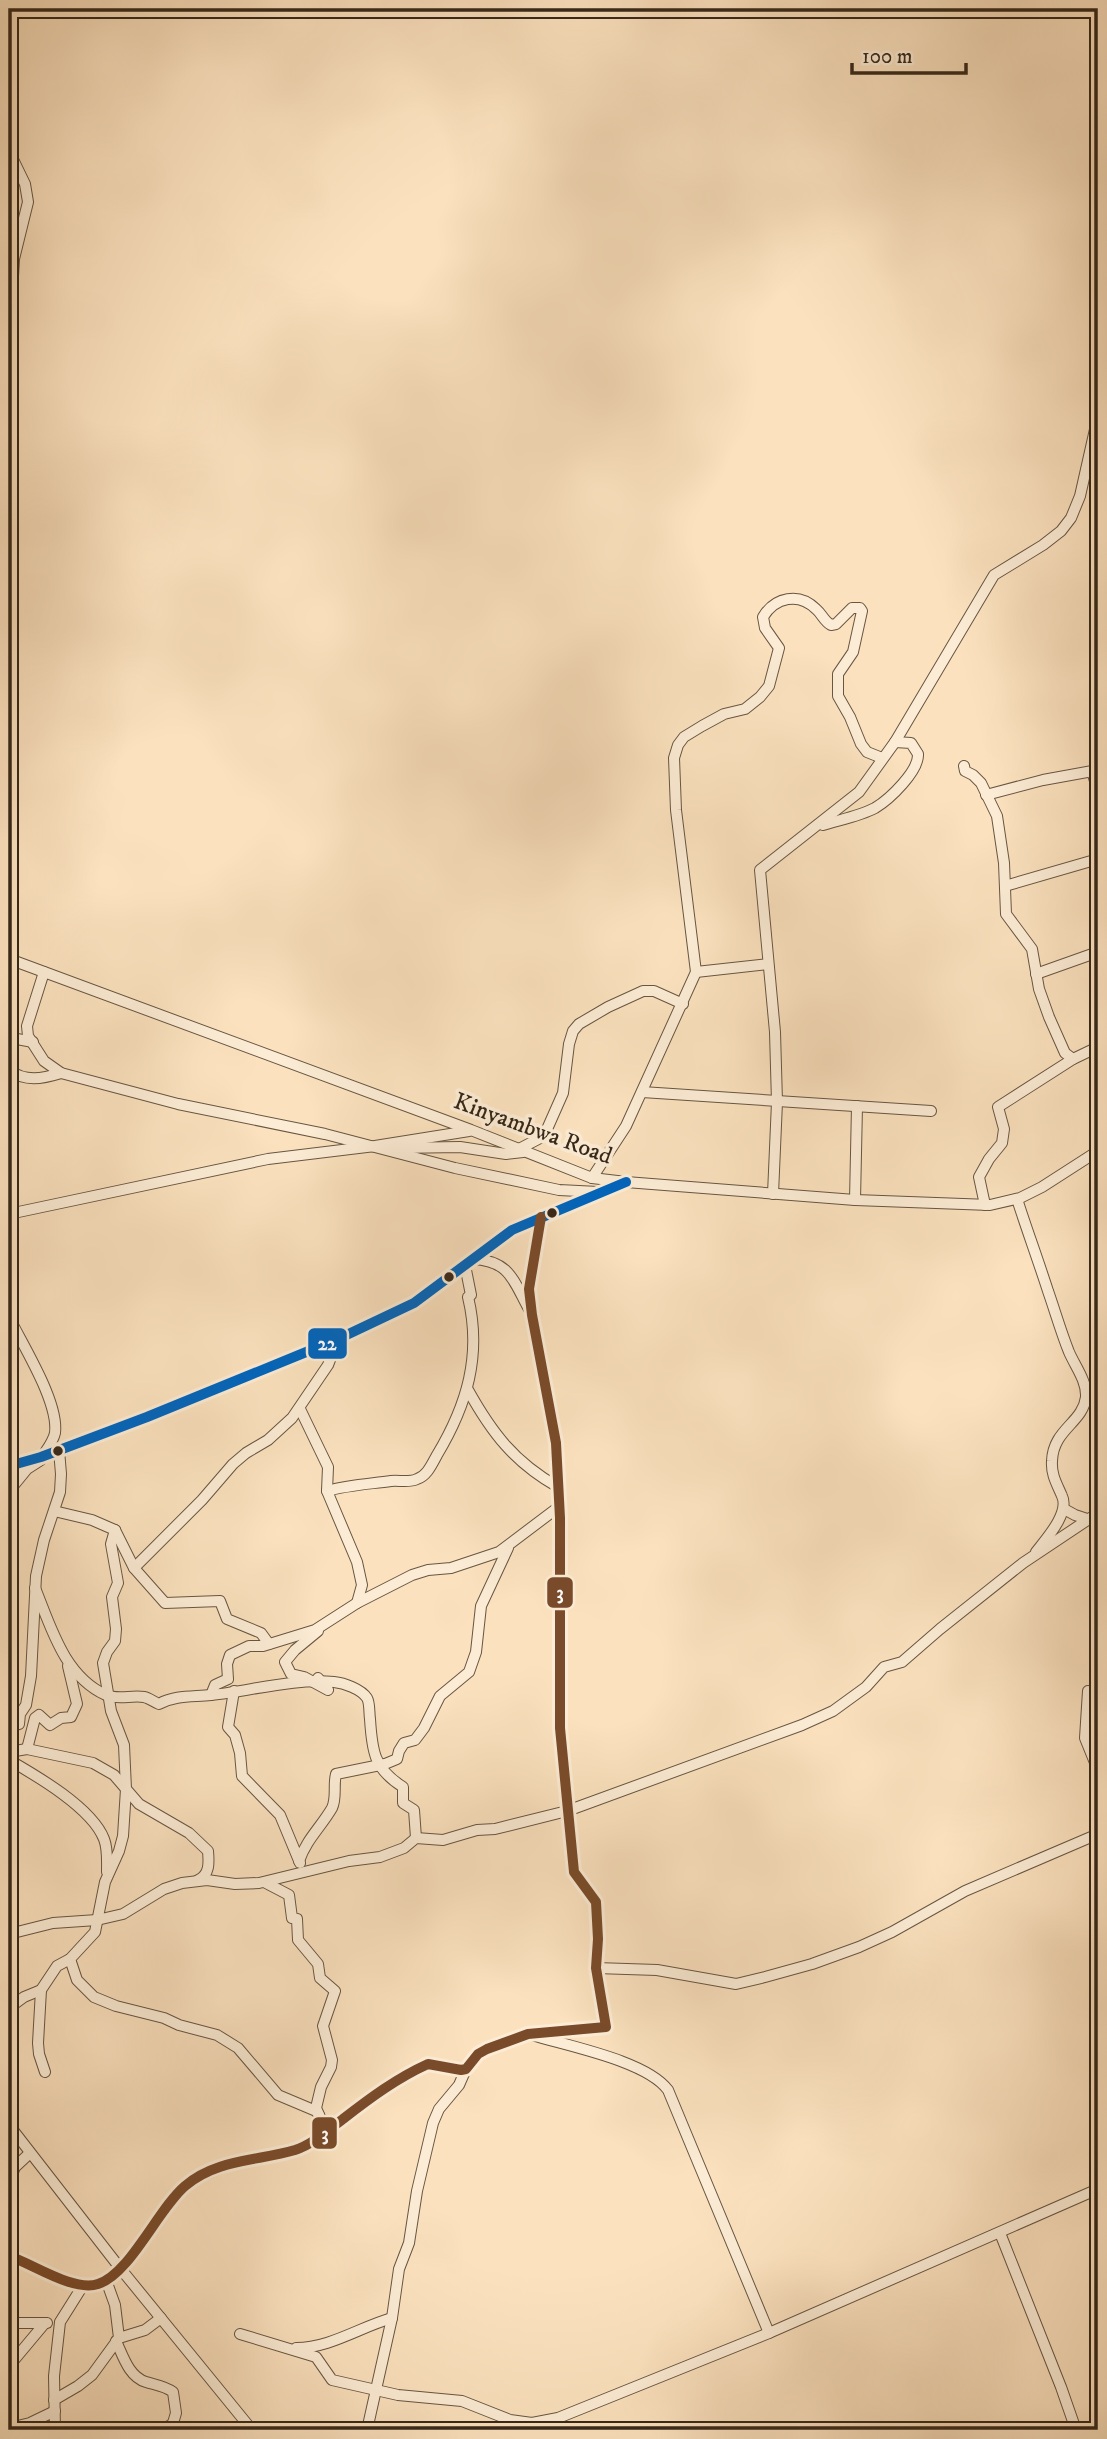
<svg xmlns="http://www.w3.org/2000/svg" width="1107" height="2439" viewBox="0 0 1107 2439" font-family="'IM FELL DW Pica',serif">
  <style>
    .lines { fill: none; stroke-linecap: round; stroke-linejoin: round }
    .minor-casing { stroke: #675642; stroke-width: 12 }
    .minor { stroke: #fcecd5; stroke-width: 10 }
    .bus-1-casing { stroke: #fcecd5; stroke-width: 16 }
    .bus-2-casing { stroke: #fcecd5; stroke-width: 16 }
    .bus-1 { stroke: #0065bd; stroke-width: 10 }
    .bus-2 { stroke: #7a4b2a; stroke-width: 10 }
    .bus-dot { fill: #362719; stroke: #fcecd5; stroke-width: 2.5 }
    .labels { text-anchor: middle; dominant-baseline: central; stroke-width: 7; stroke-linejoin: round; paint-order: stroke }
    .street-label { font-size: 24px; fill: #362719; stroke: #fcecd5 }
    .line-badge { stroke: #fcecd5; stroke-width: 2.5 }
    .badge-label { font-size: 19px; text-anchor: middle; font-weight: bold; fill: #fff }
  </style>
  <rect width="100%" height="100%" fill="#fbe1be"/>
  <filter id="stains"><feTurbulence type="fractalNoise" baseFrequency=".00286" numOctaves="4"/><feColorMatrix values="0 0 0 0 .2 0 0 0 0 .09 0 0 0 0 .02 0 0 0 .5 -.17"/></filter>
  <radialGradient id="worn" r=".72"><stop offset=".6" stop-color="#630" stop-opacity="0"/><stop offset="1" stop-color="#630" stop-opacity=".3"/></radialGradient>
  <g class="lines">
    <g class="minor-casing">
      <g id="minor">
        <polyline points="9,151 25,184 28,202 14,259 9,345"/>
        <polyline points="9,350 9,434"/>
        <polyline points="964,766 965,771 973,775 981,783 997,816 1004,863 1006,914 1032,949 1039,989 1049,1017 1065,1053 1073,1059"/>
        <polyline points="1092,771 1098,791"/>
        <polyline points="986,795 1043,780 1098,770"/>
        <path d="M823,825C839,820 860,816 875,808C890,799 919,771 918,754L911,743L895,742"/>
        <polyline points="1005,886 1098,859"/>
        <polyline points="9,959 471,1130 592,1178 626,1182 855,1200 990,1205 1020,1198 1042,1187 1098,1151"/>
        <polyline points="44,972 27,1026 28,1036 44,1061 61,1073 178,1104 325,1134 455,1168 559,1190 598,1192"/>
        <polyline points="696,972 768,964"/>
        <polyline points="1036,974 1098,952"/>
        <polyline points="9,1044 17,1039 33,1042"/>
        <path d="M9,1070C25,1082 42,1079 61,1073"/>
        <polyline points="642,1092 931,1111"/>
        <polyline points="396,1148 460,1147 506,1154 523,1152"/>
        <polyline points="519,1149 544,1136 563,1093 569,1044 573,1031 579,1024 608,1007 643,991 654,991 683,1004"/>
        <path d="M592,1178L626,1126L696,972L676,810L674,758L678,745L684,737L702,726L724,714L745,709L760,697L769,686L779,648L765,628L763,617C775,597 799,592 816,609C822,614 824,621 831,625L836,624L852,608H860L862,611L853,652L838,674V696L850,717L861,744L867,752L882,758"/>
        <polyline points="773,1194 777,1102 775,1032 760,870 859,792 895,742 994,575 1043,545 1061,531 1071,518 1080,496 1098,416"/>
        <path d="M1017,1199C1027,1230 1038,1260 1048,1291C1055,1311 1061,1332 1069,1352C1075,1366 1087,1381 1086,1397C1083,1423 1053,1429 1052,1461C1051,1475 1057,1484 1062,1496C1070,1513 1046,1539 1036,1552"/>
        <polyline points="855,1200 857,1106"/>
        <polyline points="985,1205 979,1177 989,1159 1002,1143 1004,1129 998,1107 1073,1059 1098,1047"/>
        <polyline points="9,1214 268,1159 375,1146 469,1131"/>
        <path d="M473,1259C511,1261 513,1281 530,1311"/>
        <path d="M9,1317C23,1346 59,1402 55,1433C53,1442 47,1449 42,1457"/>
        <path d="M468,1390C492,1433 514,1462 558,1487"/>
        <polyline points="300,1409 328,1467 327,1491 357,1562 362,1585 357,1603"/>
        <polyline points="9,1466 41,1457 147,1417 338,1339 414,1303 512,1230 625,1183"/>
        <polyline points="9,1491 27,1469 41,1460"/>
        <path d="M327,1491C348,1485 369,1484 391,1481C399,1480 409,1483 417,1479C427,1476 432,1464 437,1455C467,1405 482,1355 468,1297L471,1295L465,1265"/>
        <polyline points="1064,1509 1075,1515 1090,1520"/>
        <polyline points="115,1530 134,1568 165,1603 220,1601 227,1619 261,1633 269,1644"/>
        <polyline points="134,1568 202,1500 233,1464 246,1453 268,1440 292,1418 328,1365 338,1339"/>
        <path d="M35,1588C51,1627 64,1676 106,1695C117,1700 132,1695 144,1697C149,1698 154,1702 159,1704C175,1695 193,1697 211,1695C251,1691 293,1678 334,1682C344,1683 361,1689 367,1698C370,1703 369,1713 370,1719C372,1751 374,1769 403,1787V1803L414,1810L416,1838"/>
        <polyline points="318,1631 295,1650 285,1662 291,1674 304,1677 328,1690 318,1678"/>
        <polyline points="234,1691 228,1727 235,1735 240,1753 242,1776 280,1815 300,1863"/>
        <polyline points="1088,1691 1085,1738 1098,1770"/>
        <polyline points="211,1695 215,1685 228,1679 227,1664 230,1655 249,1646 263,1646 315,1630 357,1603 412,1575 428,1570 451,1568 499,1552 560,1506"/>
        <polyline points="9,1727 19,1724 20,1714 26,1705 31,1676 36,1576 44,1540 60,1492 61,1474 59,1450"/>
        <polyline points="27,1749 35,1718 39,1715 50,1725 61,1718 71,1717 77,1704 68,1666"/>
        <path d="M9,1752L27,1749L93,1763L114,1775L139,1804L189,1833L208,1851C209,1862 210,1875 198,1880"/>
        <path d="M9,1760C37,1776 92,1808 104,1839C108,1849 107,1861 107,1872"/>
        <path d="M299,1861C306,1840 321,1827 332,1808C337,1798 333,1785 336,1774L385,1764L397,1759L399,1751L404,1743L415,1740L424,1728L440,1696L469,1672L476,1652L481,1606L508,1548"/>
        <polyline points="266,1883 289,1895 292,1918 297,1919 298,1940 318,1964 320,1978 335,1991 323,2026 332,2060 331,2067 321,2087 316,2108 326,2131"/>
        <polyline points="9,1934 53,1923 97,1920 123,1914 164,1889 182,1883 207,1880 235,1884 259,1883 349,1861 380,1857 404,1848 416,1838 443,1840 477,1830 495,1829 567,1811 802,1725 833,1711 866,1687 884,1667 902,1662 940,1629 1023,1563 1098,1513"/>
        <polyline points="70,1959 77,1980 94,1997 116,2006 164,2018 179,2025 217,2035 238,2048 278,2095 316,2111 319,2115"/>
        <polyline points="596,1968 657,1970 736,1984 765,1977 812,1964 859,1947 892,1932 965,1891 1098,1834"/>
        <polyline points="41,1990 38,2043 39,2054 45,2072"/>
        <polyline points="9,2008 24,1997 41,1990 57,1966 70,1959 95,1932 105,1882 119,1851 123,1836 126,1789 124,1745 111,1711 103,1663 107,1652 115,1641 116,1629 112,1597 118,1583 111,1544 115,1530 92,1520 54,1511"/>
        <path d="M532,2035C568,2046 647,2061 668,2090L769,2333"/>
        <polyline points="9,2125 120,2268 252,2430"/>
        <polyline points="9,2183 15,2167 30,2153"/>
        <polyline points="1000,2233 1061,2387 1076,2430"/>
        <polyline points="141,2242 176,2195 186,2185 201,2176 236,2162 296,2150 308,2145 393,2083 428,2064 461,2070 466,2069 478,2054 487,2049 528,2034 606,2027 596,1968 598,1939 596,1902 574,1872 560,1728 560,1518 556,1443 532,1315 529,1289 541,1217"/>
        <path d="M9,2256C34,2265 77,2295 102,2282C114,2277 122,2265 131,2256"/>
        <polyline points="106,2280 115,2305 119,2338"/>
        <polyline points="9,2323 47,2323"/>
        <polyline points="240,2334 316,2357 332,2380 398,2395 462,2401 510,2420 532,2423 558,2418 769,2333 1098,2189"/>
        <path d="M116,2341C123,2356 129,2377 146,2382C156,2385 165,2386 173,2392L176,2413L173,2423L165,2429L149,2430"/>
        <path d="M296,2348C330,2348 360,2327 392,2318"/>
        <polyline points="9,2366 45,2323"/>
        <polyline points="54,2400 78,2386 92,2375 119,2338 145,2330 161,2318"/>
        <polyline points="9,2428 30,2423 55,2411"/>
        <polyline points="55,2430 54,2376 60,2322 82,2287"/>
        <polyline points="367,2430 392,2318 399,2269 409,2243 417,2191 433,2123 439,2109 459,2085 466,2069"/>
      </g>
    </g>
    <use href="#minor" class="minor"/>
    <g class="bus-1-casing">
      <polyline id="bus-1" points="9,1466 41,1457 147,1417 338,1339 414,1303 512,1230 626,1182"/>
    </g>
    <g class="bus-2-casing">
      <path id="bus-2" d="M9,2256C33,2264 73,2292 98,2284C130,2274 158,2209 185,2186C216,2159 258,2161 295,2150C313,2144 328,2130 343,2119C370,2098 397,2078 428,2064L461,2070L466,2069L478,2054L487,2049L528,2034L606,2027L596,1968L598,1939L596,1902L574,1872L560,1728V1518L556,1443L532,1315L529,1289L541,1217"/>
    </g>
    <use href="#bus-1" class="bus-1"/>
    <use href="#bus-2" class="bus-2"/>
  </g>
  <g class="bus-dot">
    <circle cx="552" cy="1213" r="6"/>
    <circle cx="449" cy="1277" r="6"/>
    <circle cx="58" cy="1451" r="6"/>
  </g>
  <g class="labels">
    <g class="street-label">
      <text transform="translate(533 1129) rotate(20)">Kinyambwa Road</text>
    </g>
  </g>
  <g class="line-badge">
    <rect x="307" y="1327" width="41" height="33" rx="7" fill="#0065bd"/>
    <rect x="546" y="1576" width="28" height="33" rx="7" fill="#7a4b2a"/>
    <rect x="311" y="2116" width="27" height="34" rx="7" fill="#7a4b2a"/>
  </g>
  <g class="badge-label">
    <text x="327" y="1350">22</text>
    <text x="560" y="1599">3</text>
    <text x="325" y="2140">3</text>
  </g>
  <rect width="1107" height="2439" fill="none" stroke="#fbe1be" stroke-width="35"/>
  <rect x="10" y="10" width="1086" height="2418" fill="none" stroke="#362719" stroke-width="3.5"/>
  <rect x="18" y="18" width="1072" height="2404" fill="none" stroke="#362719" stroke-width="2"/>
  <path d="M852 63v10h114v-10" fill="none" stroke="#362719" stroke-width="3.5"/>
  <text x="862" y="63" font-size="21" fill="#362719" stroke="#fcecd5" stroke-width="5" paint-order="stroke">100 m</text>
  <rect width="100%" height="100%" filter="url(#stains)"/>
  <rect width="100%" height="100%" fill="url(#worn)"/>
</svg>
